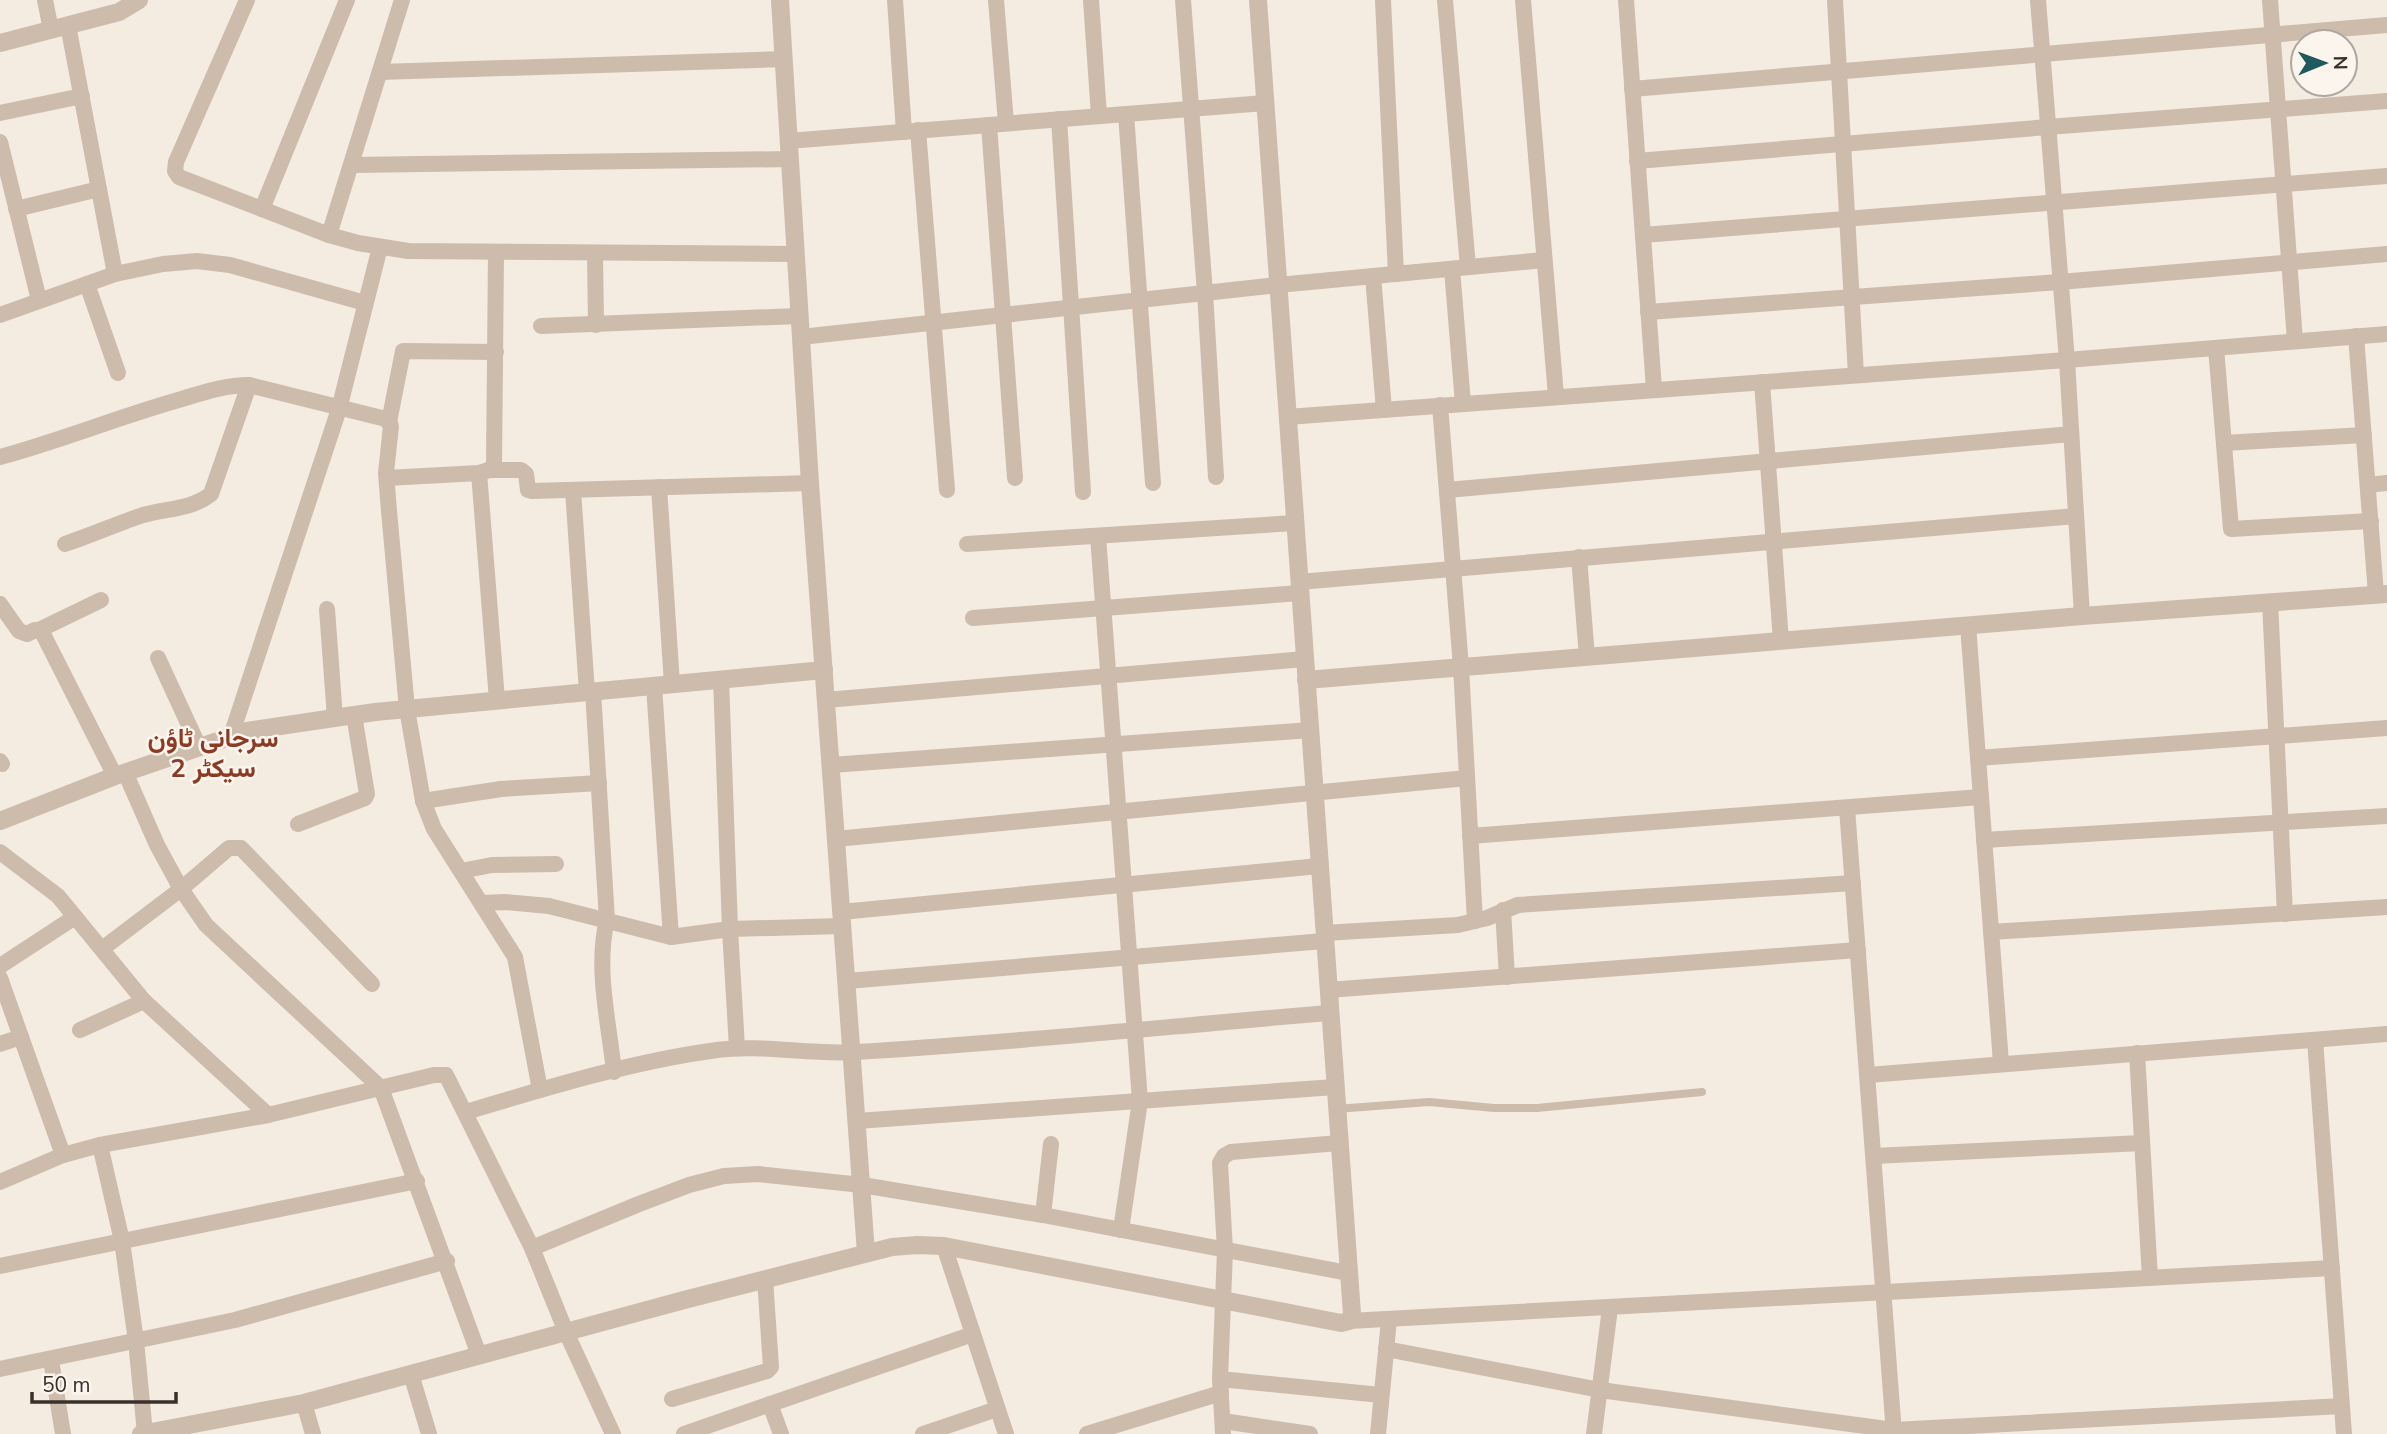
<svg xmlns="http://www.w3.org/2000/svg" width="2387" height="1434" viewBox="0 0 2387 1434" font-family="'Nunito Sans',Vazirmatn,sans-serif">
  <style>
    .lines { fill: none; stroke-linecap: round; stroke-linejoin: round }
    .service { stroke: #cdbbac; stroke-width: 8 }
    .minor { stroke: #cdbbac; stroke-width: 16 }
    .tertiary { stroke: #cdbbac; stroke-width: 18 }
    .labels { text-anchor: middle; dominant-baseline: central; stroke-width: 5; stroke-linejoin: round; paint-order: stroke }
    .district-label { font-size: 26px; font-weight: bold; fill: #8c3b22; stroke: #fbf5ee }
  </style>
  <rect width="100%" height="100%" fill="#f4ebe1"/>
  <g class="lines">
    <polyline class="service" points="1336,1109 1429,1102 1494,1108 1537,1108 1702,1092"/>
    <g class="minor">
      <polyline points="45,0 51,30"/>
      <polyline points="247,0 176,162 175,171 179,177 329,235 358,243 408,251 795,254"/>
      <polyline points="895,0 904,132"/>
      <polyline points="996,0 1006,123"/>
      <polyline points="1091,0 1099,116"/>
      <polyline points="1183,0 1205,293 1216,477"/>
      <polyline points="1383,0 1396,274"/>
      <polyline points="1445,0 1468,267"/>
      <polyline points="1523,0 1556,396"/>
      <polyline points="1626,0 1654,389"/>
      <polyline points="1835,0 1856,375"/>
      <polyline points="2038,0 2067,360 2082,616"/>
      <polyline points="2270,0 2295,341"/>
      <polyline points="68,25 115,274"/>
      <polyline points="380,72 784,59"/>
      <polyline points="1632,89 2387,25"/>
      <polyline points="0,113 82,96"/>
      <polyline points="1126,114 1153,483"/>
      <polyline points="1059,119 1083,492"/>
      <polyline points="989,125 1015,478"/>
      <polyline points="918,130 947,490"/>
      <polyline points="788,141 1265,103"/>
      <polyline points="0,142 39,300"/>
      <polyline points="1637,161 2048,127 2387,101"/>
      <polyline points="352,165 790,159"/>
      <polyline points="16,209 99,189"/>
      <polyline points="262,209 347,0"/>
      <polyline points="329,235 402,0"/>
      <polyline points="1643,235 2387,176"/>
      <polyline points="595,253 596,325"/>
      <polyline points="1452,269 1463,404"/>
      <polyline points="1373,276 1384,410"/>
      <polyline points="87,284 118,373"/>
      <polyline points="1648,312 2060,282 2387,254"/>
      <polyline points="0,315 115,274 163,264 197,261 230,265 365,303"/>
      <polyline points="541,326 799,316"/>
      <polyline points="2356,336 2376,594"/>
      <polyline points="801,337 1278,285 1544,260"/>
      <polyline points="2216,348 2231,529 2371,521"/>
      <polyline points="1762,382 1781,641"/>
      <polyline points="1440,405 1461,667 1475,921"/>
      <polyline points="1287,417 2067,360 2387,334"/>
      <polyline points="389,422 403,351 496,352"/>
      <polyline points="2224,443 2364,435"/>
      <path d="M0,457C59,441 116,418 175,401C199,394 223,385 249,385L386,419L391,426L386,473L389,511L407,709L423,801L434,829L515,957L540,1090"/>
      <polyline points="489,470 521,470 526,474 528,490 532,491 810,483"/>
      <polyline points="479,473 497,700"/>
      <polyline points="387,478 479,473 489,470 494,465 496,252"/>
      <polyline points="2368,485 2387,483"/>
      <polyline points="659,487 672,684"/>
      <polyline points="573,490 587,692"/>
      <polyline points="1447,490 2071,434"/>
      <polyline points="1098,536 1140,1101 1121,1230"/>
      <path d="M65,544C91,535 117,524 143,515C166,508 191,510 211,494L249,385"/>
      <polyline points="967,544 1295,523"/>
      <polyline points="1579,557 1587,657"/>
      <polyline points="1299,582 2076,516"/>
      <polyline points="2270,602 2285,914"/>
      <polyline points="0,604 19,631 27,634 35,630 42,632 115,776"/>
      <polyline points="327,609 335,718"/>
      <polyline points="973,618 1300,593"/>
      <polyline points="1968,625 2001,1063"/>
      <polyline points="39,630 101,600"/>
      <polyline points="158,658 199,747"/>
      <polyline points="721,679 730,929 737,1048"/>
      <polyline points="654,686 671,937"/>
      <path d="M593,691L607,920C595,968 609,1023 614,1072"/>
      <polyline points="826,700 1304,659"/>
      <polyline points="231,736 339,409 380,247"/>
      <polyline points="1978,758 2387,728"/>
      <polyline points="0,761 2,764"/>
      <polyline points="831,765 1310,730"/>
      <polyline points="125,772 157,845 181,889 206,925 381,1088 479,1355"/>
      <polyline points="423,801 501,789 599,783"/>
      <polyline points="1847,808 1894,1434"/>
      <polyline points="298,824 365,798 367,794 354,715"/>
      <polyline points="1470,836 1981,797"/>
      <polyline points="836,839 1467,778"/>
      <polyline points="1984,840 2387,816"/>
      <polyline points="0,852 58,896 144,1001 268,1115"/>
      <polyline points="461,871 492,865 556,864"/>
      <polyline points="482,903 505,902 549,906 671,937 730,929 842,926"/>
      <polyline points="1503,910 1507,977"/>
      <polyline points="841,912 1319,866"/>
      <polyline points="1991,932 2387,907"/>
      <polyline points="1324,933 1458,925 1487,918 1518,905 1853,883"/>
      <polyline points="102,949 181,889 229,848 241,848 372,984"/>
      <polyline points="0,966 75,917"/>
      <polyline points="0,978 63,1155"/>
      <polyline points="847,981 1324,941"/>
      <polyline points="1328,990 1858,950"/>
      <polyline points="80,1030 144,1001"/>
      <polyline points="2315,1040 2344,1434"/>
      <polyline points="0,1044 21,1037"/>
      <polyline points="2137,1053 2150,1278"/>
      <polyline points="1868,1075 2387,1034"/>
      <path d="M466,1112C546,1088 634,1061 717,1050C763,1044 809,1055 855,1052C1013,1043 1171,1026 1329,1013"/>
      <polyline points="857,1121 1335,1087"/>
      <polyline points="100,1145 122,1241 136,1341 145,1433"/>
      <polyline points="1874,1156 2142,1143"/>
      <polyline points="0,1182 63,1155 100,1145 268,1115 434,1075 446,1075 532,1248 566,1332 613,1434"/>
      <polyline points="1043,1215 1051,1144"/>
      <polyline points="944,1246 1006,1434"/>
      <polyline points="532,1248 639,1204 689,1185 724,1176 758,1174 862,1185 1043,1215 1348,1273"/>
      <polyline points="0,1266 417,1181"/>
      <polyline points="1349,1321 2332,1268"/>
      <polyline points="1386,1349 1600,1390 1894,1430 2342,1406"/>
      <polyline points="51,1360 63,1434"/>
      <polyline points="0,1369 235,1320 447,1261"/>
      <polyline points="411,1374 429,1434"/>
      <polyline points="1220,1379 1381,1395"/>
      <polyline points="672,1399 767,1371 771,1367 765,1279"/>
      <polyline points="304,1403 313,1434"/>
      <polyline points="770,1404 781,1434"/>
      <polyline points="1223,1421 1310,1434"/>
      <polyline points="684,1434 973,1334"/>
      <polyline points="923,1434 997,1409"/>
      <polyline points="1087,1434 1221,1393"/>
      <polyline points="1223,1434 1220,1379 1225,1250 1220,1163 1224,1156 1231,1152 1339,1143"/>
      <polyline points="1378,1434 1389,1320"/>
      <polyline points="1594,1434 1610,1308"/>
    </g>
    <g class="tertiary">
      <polyline points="780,0 810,483 866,1253"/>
      <polyline points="0,43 119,12 139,0"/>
      <polyline points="1306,680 2082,616 2387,594"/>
      <polyline points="0,821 115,776 247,731 375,712 824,670"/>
      <polyline points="141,1434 304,1403 684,1300 892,1247 917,1245 944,1246 1341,1323 1349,1321 1352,1314 1258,0"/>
    </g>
  </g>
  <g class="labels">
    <g class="district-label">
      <text x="213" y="738">سرجانی ٹاؤن<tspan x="213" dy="30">سیکٹر 2</tspan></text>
    </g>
  </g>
  <g transform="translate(2324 63) rotate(89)"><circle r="33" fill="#fbf5ee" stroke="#aea6a0" stroke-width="2"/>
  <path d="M0-5L12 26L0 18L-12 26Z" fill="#1f5a5e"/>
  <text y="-10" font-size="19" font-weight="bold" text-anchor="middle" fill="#3b302b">N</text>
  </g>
  <path d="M32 1392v10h144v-10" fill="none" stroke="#3b302b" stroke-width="3.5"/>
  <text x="42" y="1392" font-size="21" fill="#3b302b" stroke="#fbf5ee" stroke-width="5" paint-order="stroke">50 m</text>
</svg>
